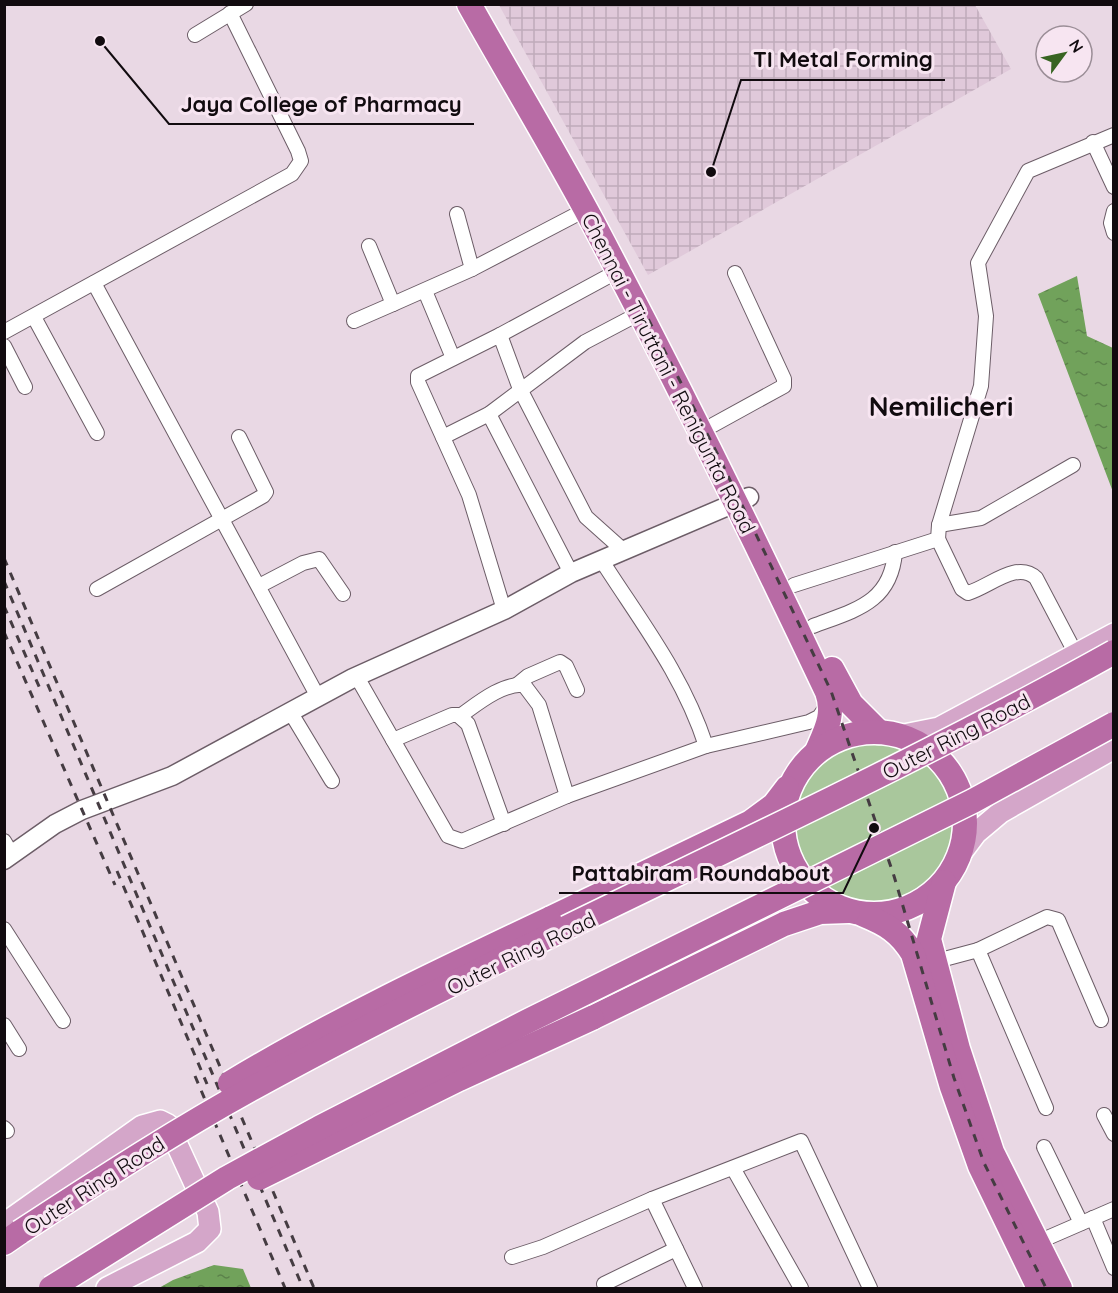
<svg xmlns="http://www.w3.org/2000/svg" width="1118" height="1293" viewBox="0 0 1118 1293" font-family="Quicksand,sans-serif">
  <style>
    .industrial { fill: url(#industrial-grid) }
    .grass { fill: #a9c79c }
    .water { fill: url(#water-ripples) }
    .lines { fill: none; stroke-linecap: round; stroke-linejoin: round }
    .street-casing { stroke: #6c5d67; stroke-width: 16 }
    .secondary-casing { stroke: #6c5d67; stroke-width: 21 }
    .primary-casing { stroke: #fff; stroke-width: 24 }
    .highway-casing { stroke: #fff; stroke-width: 27 }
    .street { stroke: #fff; stroke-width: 14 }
    .secondary { stroke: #fff; stroke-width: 18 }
    .primary { stroke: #d4a6c9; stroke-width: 21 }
    .highway { stroke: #b86ba5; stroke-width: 24 }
    .rail { stroke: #453c42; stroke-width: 3; stroke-dasharray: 8 8; stroke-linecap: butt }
    .highway-bridge-casing { stroke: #fff; stroke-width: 27; stroke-linecap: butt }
    .highway-bridge { stroke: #b86ba5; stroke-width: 24 }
    .labels { text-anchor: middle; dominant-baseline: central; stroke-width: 6; stroke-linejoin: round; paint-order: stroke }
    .street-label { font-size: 21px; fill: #110b0f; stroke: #f7e5f1 }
    .district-label { font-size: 27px; font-weight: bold; fill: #110b0f; stroke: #f7e5f1 }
    .leader { fill: none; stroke: #110b0f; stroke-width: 2 }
    .callout-dot { fill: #110b0f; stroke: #f7e5f1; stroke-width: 2 }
    .callout-label { font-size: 22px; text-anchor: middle; font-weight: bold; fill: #110b0f; stroke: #f7e5f1; stroke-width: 6; stroke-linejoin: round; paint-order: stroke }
  </style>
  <defs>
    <pattern id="industrial-grid" width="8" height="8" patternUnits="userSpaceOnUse" patternTransform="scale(1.5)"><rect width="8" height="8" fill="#e0c9da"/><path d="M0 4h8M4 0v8" fill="none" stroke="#bfabba"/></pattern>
    <pattern id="water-ripples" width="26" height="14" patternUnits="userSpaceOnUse" patternTransform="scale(1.5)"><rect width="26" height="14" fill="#71a25b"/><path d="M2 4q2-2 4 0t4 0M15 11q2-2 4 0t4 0" fill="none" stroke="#5b824a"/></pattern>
  </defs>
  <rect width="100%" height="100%" fill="#e9d8e4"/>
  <polygon class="industrial" points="499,5 975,5 1011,69 648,275"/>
  <circle class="grass" cx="874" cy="822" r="84"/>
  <g class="water">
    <polygon points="1077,276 1087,336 1113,348 1113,492 1038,294"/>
    <polygon points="214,1265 243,1269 251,1288 159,1288 173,1280"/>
  </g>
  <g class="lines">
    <g class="street-casing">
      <g id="street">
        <polyline points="195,35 246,4"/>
        <polyline points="1093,142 1114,187"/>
        <polyline points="1114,211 1111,223 1114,233"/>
        <polyline points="457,214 472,269"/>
        <polyline points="369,246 393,304 472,269 585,210"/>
        <polyline points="94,283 318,697"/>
        <polyline points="425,291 453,358"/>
        <polyline points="34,317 97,433"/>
        <polyline points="354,321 393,304"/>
        <polyline points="4,332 292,174 301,161 298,151 230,13"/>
        <polyline points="500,335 618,271"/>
        <polyline points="4,346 25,387"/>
        <polyline points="489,414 571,573"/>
        <polyline points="713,425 784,386 784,379 735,273"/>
        <polyline points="443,437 489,414 585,342 640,313"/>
        <polyline points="939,525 981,518 1073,465"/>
        <path d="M938,539L962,589L968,593C989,587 1017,560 1036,578L1077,656"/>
        <polyline points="794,585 938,539 939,525 981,386 986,316 978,263 1028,171 1114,135"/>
        <polyline points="259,586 303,563 319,559 343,594"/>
        <polyline points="97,589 263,496 266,492 239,437"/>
        <polyline points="504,610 469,495 418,382 418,376 500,335 520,389 586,517 624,551"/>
        <path d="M813,626C855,610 891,603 895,552"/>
        <polyline points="357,677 448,836 462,841 567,796"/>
        <polyline points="517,685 528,676 560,662 566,666 577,690"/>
        <polyline points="291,713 332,781"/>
        <path d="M460,716C477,704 502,683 524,685L539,705L567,796L706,746C683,675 641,622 602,561"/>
        <polyline points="393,740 452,715 458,715 468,724 504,824"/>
        <polyline points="706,746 809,722 819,717 828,704"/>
        <polyline points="4,841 11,853"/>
        <polyline points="4,929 63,1021"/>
        <polyline points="978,950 1047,917 1058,920 1101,1020"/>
        <polyline points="933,962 978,950 1046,1108"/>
        <polyline points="4,1025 19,1049"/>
        <polyline points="1104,1115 1114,1134"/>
        <polyline points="4,1128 7,1131"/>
        <polyline points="1044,1147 1081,1223"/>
        <polyline points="733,1168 801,1288"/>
        <polyline points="652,1199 801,1141 870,1288"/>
        <polyline points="1093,1218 1114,1268"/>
        <polyline points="1038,1242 1114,1209"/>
        <polyline points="512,1257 543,1247 652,1199 695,1288"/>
        <polyline points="604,1284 676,1249"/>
      </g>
    </g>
    <g class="secondary-casing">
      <polyline id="secondary" points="4,860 55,824 82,810 172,776 353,678 504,610 571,573 749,497"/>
    </g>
    <g class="primary-casing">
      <g id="primary">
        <polyline points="899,736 939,728 1114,634"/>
        <polyline points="958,857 976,833 1001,812 1114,748"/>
        <polyline points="4,1224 142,1126 160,1121 168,1125 208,1212 210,1229 197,1242 107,1288"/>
      </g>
    </g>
    <g class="highway-casing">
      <g id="highway">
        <path d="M469,4C510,77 553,148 592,221C674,376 752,533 827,692C835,714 826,730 817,751"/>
        <polyline points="832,669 851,704 879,732"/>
        <circle cx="874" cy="823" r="91"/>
        <polyline points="944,882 929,939 958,1049 992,1152 1060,1288"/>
        <path d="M864,915C886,924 900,932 913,954L952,1087L980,1166L1039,1288"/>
        <polyline points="549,919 751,822 774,805 787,788"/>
        <polyline points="592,1018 784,924 820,912 848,911"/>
        <polyline points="4,1243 20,1232"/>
      </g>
    </g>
    <use href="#street" class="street"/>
    <use href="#secondary" class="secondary"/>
    <use href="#primary" class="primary"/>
    <use href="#highway" class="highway"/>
    <g class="rail">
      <polyline points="641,305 719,457 831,691 894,876 954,1078 984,1163 1046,1288"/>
      <polyline points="4,558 314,1288"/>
      <polyline points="4,581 303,1288"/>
      <polyline points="4,606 41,691"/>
      <polyline points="4,632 115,885"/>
      <polyline points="117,871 207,1084"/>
      <polyline points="195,1076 285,1288"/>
    </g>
    <g class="highway-bridge-casing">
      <g id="highway-bridge">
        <path d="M230,1083C333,1021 441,970 549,919"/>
        <polyline points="259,1178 459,1079 592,1018"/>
        <path d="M20,1232C97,1182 173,1132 253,1088C535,933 833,809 1114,652"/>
        <polyline points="51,1288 227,1178 319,1128 528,1021 973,801 1114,724"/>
      </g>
    </g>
    <use href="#highway-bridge" class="highway-bridge"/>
  </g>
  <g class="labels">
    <g class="street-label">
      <text transform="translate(669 373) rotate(63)">Chennai - Tiruttani - Renigunta Road</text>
      <text transform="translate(956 736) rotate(-27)">Outer Ring Road</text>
      <text transform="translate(521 953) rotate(-26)">Outer Ring Road</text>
      <text transform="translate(94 1185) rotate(-33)">Outer Ring Road</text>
    </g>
    <g class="district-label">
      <text x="941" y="406">Nemilicheri</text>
    </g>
  </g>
  <path class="leader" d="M711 172L741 80H945M100 41L169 124H474M874 828L843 893H559"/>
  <g class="callout-dot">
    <circle cx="711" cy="172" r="6"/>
    <circle cx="100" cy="41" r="6"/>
    <circle cx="874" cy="828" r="6"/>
  </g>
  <g class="callout-label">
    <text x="843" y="67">TI Metal Forming</text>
    <text x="321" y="112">Jaya College of Pharmacy</text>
    <text x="701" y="881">Pattabiram Roundabout</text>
  </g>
  <rect width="1118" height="1293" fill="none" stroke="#110b0f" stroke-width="12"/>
  <g transform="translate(1064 54) rotate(57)"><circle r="28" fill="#f7e5f1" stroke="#9b8e97" stroke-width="1.5"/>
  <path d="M0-4.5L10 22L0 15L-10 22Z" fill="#386422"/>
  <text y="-9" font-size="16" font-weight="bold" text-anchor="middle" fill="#110b0f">N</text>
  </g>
</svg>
